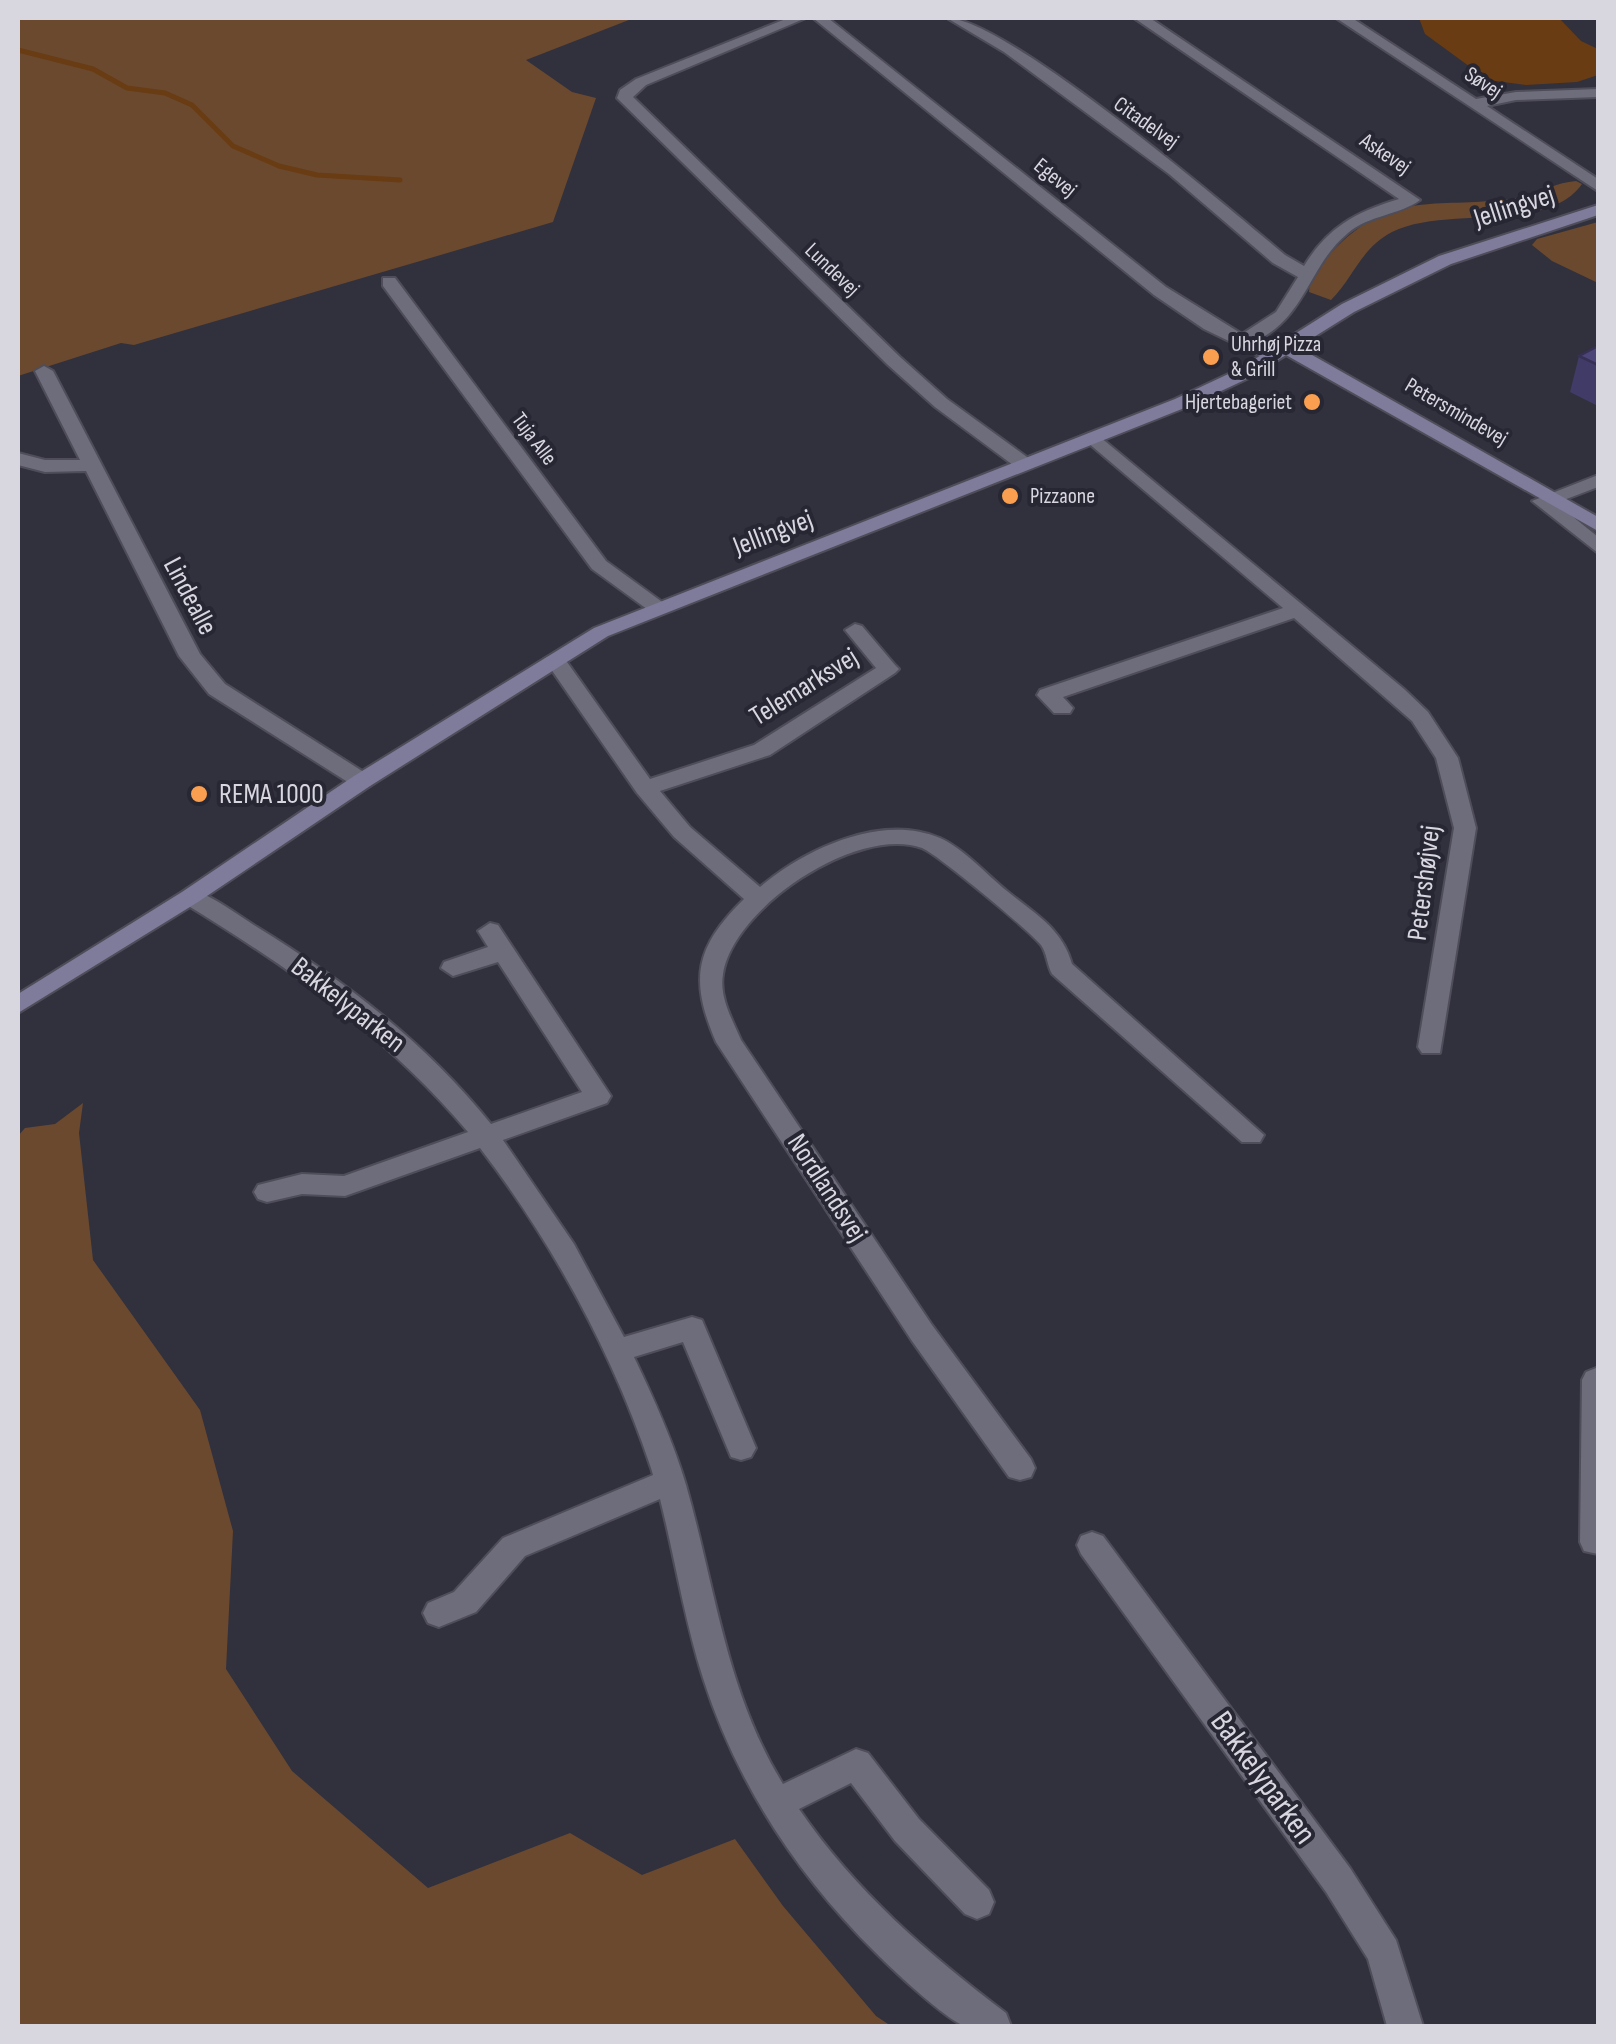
<svg xmlns="http://www.w3.org/2000/svg" width="1616" height="2044" viewBox="0 0 1616 2044" font-family="'Sofia Sans Condensed',sans-serif">
  <style>
    .green { fill: #6b492e }
    .water { fill: #693c13 }
    .lines { fill: none; stroke-linecap: round; stroke-linejoin: round }
    .stream { stroke: #693c13; stroke-width: 5 }
    .street-casing { stroke: #4e4d59; stroke-width: 4 }
    .secondary-casing { stroke: #4e4d59; stroke-width: 4 }
    .street { fill: #6e6d7c; fill-rule: evenodd }
    .secondary { fill: #7e7b9b; fill-rule: evenodd }
    .wall { fill: #413b67 }
    .building { fill: #4c4578; stroke: #353054; stroke-width: 2.5 }
    .poi-dot { fill: #fa9f4f; stroke: #272633; stroke-width: 4 }
    .labels { text-anchor: middle; dominant-baseline: central; stroke-width: 8; stroke-linejoin: round; paint-order: stroke }
    .far-street-label { font-size: 22px; fill: #d8d7e0; stroke: #272633 }
    .far-poi-label { font-size: 22px; fill: #d8d7e0; stroke: #272633; text-anchor: start }
    .street-label { font-size: 28px; fill: #d8d7e0; stroke: #272633 }
    .poi-label { font-size: 28px; fill: #d8d7e0; stroke: #272633; text-anchor: start }
    .near-street-label { font-size: 32px; fill: #d8d7e0; stroke: #272633 }
  </style>
  <rect width="100%" height="100%" fill="#31303d"/>
  <g class="green">
    <polygon points="18,18 634,18 526,60 572,92 596,98 553,222 134,345 121,343 18,376"/>
    <path d="M1576,181L1582,184C1547,234 1447,205 1392,232C1361,248 1354,277 1331,300L1309,292C1309,278 1321,263 1331,253C1391,189 1433,209 1510,199C1534,196 1552,183 1576,181Z"/>
    <polygon points="1598,222 1598,283 1552,261 1532,245 1537,239"/>
    <polygon points="83,1103 79,1133 93,1260 200,1410 233,1531 226,1669 292,1771 428,1888 570,1833 642,1875 735,1839 783,1906 876,2016 891,2026 18,2026 18,1136 25,1128 55,1124"/>
  </g>
  <polygon class="water" points="1419,18 1559,18 1581,41 1598,49 1598,75 1577,82 1526,85 1488,80 1425,34"/>
  <g class="lines">
    <polyline class="stream" points="18,50 93,69 127,88 165,93 192,105 233,146 279,166 317,175 400,180"/>
    <g class="street-casing">
      <g id="street">
        <polygon points="788,18 806,18 646,85 633,97 900,357 947,399 1031,460 1031,468 1017,468 935,407 888,365 617,98 620,90 636,79"/>
        <path d="M813,18H828L1166,287L1242,334L1276,312L1298,277L1273,263L1169,174L1004,52L947,18C1006,18 1230,209 1285,255L1304,266C1328,227 1356,212 1399,199L1134,18H1150L1420,200C1400,215 1369,215 1348,233C1308,266 1307,316 1256,341L1283,356L1274,361L1268,360L1204,329L1154,295Z"/>
        <polygon points="1336,18 1352,18 1476,99 1516,92 1598,89 1598,97 1516,100 1487,106 1598,179 1598,191"/>
        <polygon points="383,278 395,278 606,561 665,604 668,608 665,612 651,612 592,569 383,286"/>
        <polygon points="44,366 53,371 200,654 225,684 370,776 373,781 370,786 354,786 209,694 179,656 86,471 45,472 18,465 18,453 45,460 80,460 35,371"/>
        <polygon points="1094,432 1404,689 1428,712 1458,758 1476,828 1440,1053 1422,1053 1418,1047 1454,828 1436,758 1412,721 1294,618 1063,697 1073,708 1070,713 1054,713 1037,695 1040,690 1283,608 1087,442 1087,434"/>
        <polygon points="1598,475 1598,487 1556,503 1598,537 1598,553 1532,501"/>
        <path d="M855,624L862,626L895,665L899,669L895,673L770,755L660,791L690,827L760,887C805,849 881,813 940,838C963,848 987,875 1007,891C1035,914 1062,928 1072,964L1264,1135L1260,1142H1242L1052,974C1047,965 1047,953 1041,945C1031,932 936,853 922,848C857,825 733,908 723,974C719,997 732,1019 741,1040L932,1325L1031,1459L1035,1468L1031,1477L1020,1480L1009,1477L912,1341L716,1042C689,979 695,947 744,899L674,837L637,793L544,659L555,653L562,655L650,779L754,745L876,668L845,630Z"/>
        <path d="M190,889C214,896 236,914 257,927C345,981 426,1043 491,1124L582,1092L498,962L453,976L441,968L444,962L488,947L478,931L490,923L498,925L611,1096L607,1103L503,1140L574,1244L624,1337L692,1317L702,1320L756,1448L751,1457L741,1460L731,1457L683,1342L634,1357C654,1399 673,1441 686,1485C715,1586 726,1692 783,1784L856,1749L868,1753L919,1819L989,1890L994,1902L989,1914L977,1919L965,1914L895,1841L851,1783L799,1809C856,1892 927,1953 1006,2013L1011,2026C998,2026 977,2031 965,2026C946,2020 892,1969 876,1953C797,1875 737,1784 703,1678C684,1619 675,1558 660,1499L525,1556L476,1612L439,1627L428,1623L423,1613L428,1603L454,1592L503,1538L653,1475L651,1468C613,1354 553,1243 480,1148L345,1196L302,1194L267,1202L258,1199L254,1192L258,1185L302,1174L344,1176L468,1132C387,1036 289,967 182,902L178,897Z"/>
        <polygon points="1596,1368 1598,1554 1584,1551 1580,1542 1582,1380 1586,1372"/>
        <polygon points="1092,1532 1103,1536 1350,1868 1396,1940 1423,2026 1387,2026 1368,1959 1326,1892 1081,1554 1077,1545 1081,1536"/>
      </g>
    </g>
    <g class="secondary-casing">
      <polygon id="secondary" points="1598,205 1598,215 1451,264 1354,312 1298,347 1598,517 1598,531 1286,355 1251,377 1187,407 608,636 370,786 198,902 18,1013 18,994 182,892 354,776 594,628 1175,399 1239,369 1342,304 1439,256"/>
    </g>
    <use href="#street" class="street"/>
    <use href="#secondary" class="secondary"/>
  </g>
  <polygon class="wall" points="1598,346 1598,406 1570,392 1579,356"/>
  <polygon class="building" points="1598,346 1598,365 1579,356"/>
  <g class="poi-dot">
    <circle cx="1211" cy="357" r="10"/>
    <circle cx="1312" cy="402" r="10"/>
    <circle cx="1010" cy="496" r="10"/>
    <circle cx="199" cy="794" r="10"/>
  </g>
  <g class="labels">
    <g class="far-street-label">
      <text transform="translate(1483 83) rotate(33)">Søvej</text>
      <text transform="translate(1146 123) rotate(35)">Citadelvej</text>
      <text transform="translate(1385 154) rotate(34)">Askevej</text>
      <text transform="translate(1055 178) rotate(39)">Egevej</text>
      <text transform="translate(832 270) rotate(44)">Lundevej</text>
      <text transform="translate(1456 412) rotate(30)">Petersmindevej</text>
      <text transform="translate(534 439) rotate(53)">Tuja Alle</text>
    </g>
    <g class="far-poi-label">
      <text x="1231" y="344">Uhrhøj Pizza<tspan x="1231" dy="25">&amp; Grill</tspan></text>
      <text x="1292" y="402" text-anchor="end">Hjertebageriet</text>
      <text x="1030" y="496">Pizzaone</text>
    </g>
    <g class="street-label">
      <text transform="translate(1514 207) rotate(-18)">Jellingvej</text>
      <text transform="translate(773 533) rotate(-21)">Jellingvej</text>
      <text transform="translate(190 596) rotate(62)">Lindealle</text>
      <text transform="translate(804 687) rotate(-32)">Telemarksvej</text>
      <text transform="translate(1424 883) rotate(-83)">Petershøjvej</text>
      <text transform="translate(348 1005) rotate(38)">Bakkelyparken</text>
      <text transform="translate(827 1188) rotate(57)">Nordlandsvej</text>
    </g>
    <g class="poi-label">
      <text x="219" y="794">REMA 1000</text>
    </g>
    <g class="near-street-label">
      <text transform="translate(1263 1778) rotate(54)">Bakkelyparken</text>
    </g>
  </g>
  <rect width="1616" height="2044" fill="none" stroke="#d8d7e0" stroke-width="40"/>
</svg>
